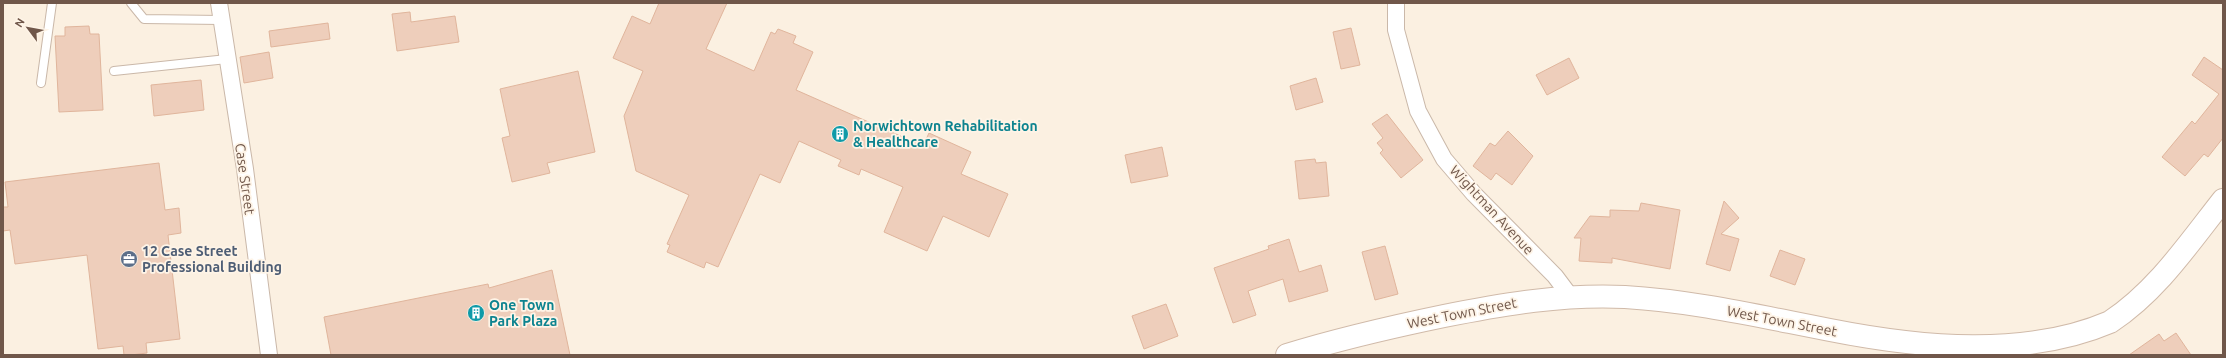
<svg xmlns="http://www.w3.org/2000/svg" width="2226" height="358" viewBox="0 0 2226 358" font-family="Ubuntu,sans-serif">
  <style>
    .building { fill: #eecebb; stroke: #e0b59c }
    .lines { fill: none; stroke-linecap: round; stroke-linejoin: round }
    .lane-casing { stroke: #cab8a9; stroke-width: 10 }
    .street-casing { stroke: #cab8a9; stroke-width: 18 }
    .secondary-casing { stroke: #d0baa9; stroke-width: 24 }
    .lane { stroke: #fff; stroke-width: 8 }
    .street { stroke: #fff; stroke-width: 16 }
    .secondary { stroke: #fff; stroke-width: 22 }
    .labels { text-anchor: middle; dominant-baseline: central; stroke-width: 3.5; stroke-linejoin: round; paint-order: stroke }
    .culture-label { font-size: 14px; font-weight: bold; fill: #0d838f; stroke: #fef4e7; text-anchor: start }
    .street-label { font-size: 14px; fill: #70574a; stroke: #fef4e7 }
    .service-label { font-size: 14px; font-weight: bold; fill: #4e5e75; stroke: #fef4e7; text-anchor: start }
  </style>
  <rect width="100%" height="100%" fill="#fbf0e1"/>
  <g class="building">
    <polygon points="659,3 727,3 706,49 754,71 771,32 775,34 778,29 796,36 793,43 813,52 796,90 923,146 929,133 971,152 961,174 1008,194 989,237 943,216 927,251 884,232 903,187 861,169 859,175 838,166 841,160 799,141 780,183 760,174 718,267 706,262 704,268 667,252 670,245 667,244 689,195 636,171 624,116 643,71 613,58 632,16 650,24"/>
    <polygon points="410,12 411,22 455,16 459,42 397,51 392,14"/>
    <polygon points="328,23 330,39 271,47 269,31"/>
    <polygon points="89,26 90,34 99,34 103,110 59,112 55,36 65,36 65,27"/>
    <polygon points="1351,28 1360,65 1341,69 1333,32"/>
    <polygon points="269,52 273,78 244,83 240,57"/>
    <polygon points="2204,57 2223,70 2223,138 2208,157 2204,154 2185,176 2162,157 2192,121 2195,124 2219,94 2192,75"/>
    <polygon points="1569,58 1579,78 1547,95 1536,75"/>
    <polygon points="578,71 595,152 547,163 550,173 512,182 502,138 510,136 500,89"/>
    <polygon points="1316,78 1323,102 1296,110 1290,86"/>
    <polygon points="201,80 204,110 154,116 151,85"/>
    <polygon points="1387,114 1423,160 1401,178 1380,153 1383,150 1377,143 1383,138 1372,124"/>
    <polygon points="1508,131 1533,156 1512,185 1496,173 1491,180 1473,166 1490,143 1495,146"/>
    <polygon points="1162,147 1168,176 1131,183 1125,155"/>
    <polygon points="1315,159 1316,163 1326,162 1329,196 1299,199 1295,161"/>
    <polygon points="159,163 165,210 179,208 181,233 168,235 180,339 146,343 147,353 131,355 124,355 123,346 98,349 87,255 15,264 10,230 3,231 3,207 8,207 5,182"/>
    <polygon points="1724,201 1739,218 1721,234 1739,239 1730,271 1706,264"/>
    <polygon points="1641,203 1680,210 1670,269 1612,258 1612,263 1579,261 1581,238 1574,238 1590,216 1610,217 1610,210 1639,211"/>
    <polygon points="1289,239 1299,272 1321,265 1328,291 1289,302 1283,279 1248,291 1256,315 1233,323 1214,268 1269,249 1268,246"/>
    <polygon points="1385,246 1398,294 1375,300 1362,252"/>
    <polygon points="1780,250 1805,259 1795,285 1770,276"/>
    <polygon points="552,270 570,355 331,355 324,317 488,284 489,288"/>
    <polygon points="1166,304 1178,336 1144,349 1132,316"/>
    <polygon points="2176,333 2191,355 2129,355 2159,334 2164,341"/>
  </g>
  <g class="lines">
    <g class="lane-casing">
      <g id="lane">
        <polyline points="131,3 144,19 221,20"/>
        <polyline points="114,71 227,59"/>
        <polyline points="41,83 52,3"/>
      </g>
    </g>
    <g class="street-casing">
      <g id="street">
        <polyline points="219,3 245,169 269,355"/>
        <polyline points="1396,3 1396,30 1418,111 1444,159 1474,194 1555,276 1570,296"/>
      </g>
    </g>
    <g class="secondary-casing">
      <path id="secondary" d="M1287,355C1339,339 1391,327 1444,316C1505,304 1563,294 1625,297C1694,301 1762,317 1830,330C1921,348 2026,358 2110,322C2157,291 2189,243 2223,200"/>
    </g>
    <use href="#lane" class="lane"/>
    <use href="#street" class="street"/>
    <use href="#secondary" class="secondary"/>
  </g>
  <defs>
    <g id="building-disc" transform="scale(0.9)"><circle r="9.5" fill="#0f9aa8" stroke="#fef4e7"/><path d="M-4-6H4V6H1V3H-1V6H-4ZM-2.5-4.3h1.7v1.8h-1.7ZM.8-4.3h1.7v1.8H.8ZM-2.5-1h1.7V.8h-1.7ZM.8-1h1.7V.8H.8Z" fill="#fff"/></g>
    <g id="office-disc" transform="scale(0.9)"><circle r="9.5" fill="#5c6f8a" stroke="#fef4e7"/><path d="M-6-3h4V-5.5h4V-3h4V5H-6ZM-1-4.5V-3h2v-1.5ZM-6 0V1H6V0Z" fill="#fff"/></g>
  </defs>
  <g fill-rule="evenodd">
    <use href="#building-disc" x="840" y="134"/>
    <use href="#office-disc" x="129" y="259"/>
    <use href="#building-disc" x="476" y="313"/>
  </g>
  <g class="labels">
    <g class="culture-label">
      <text x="853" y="126">Norwichtown Rehabilitation<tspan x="853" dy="16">&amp; Healthcare</tspan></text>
      <text x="489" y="305">One Town<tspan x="489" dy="16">Park Plaza</tspan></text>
    </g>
    <g class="street-label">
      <text transform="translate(245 179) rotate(82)">Case Street</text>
      <text transform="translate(1492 210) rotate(47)">Wightman Avenue</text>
      <text transform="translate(1462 313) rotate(-11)">West Town Street</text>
      <text transform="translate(1782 321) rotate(11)">West Town Street</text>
    </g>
    <g class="service-label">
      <text x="142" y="251">12 Case Street<tspan x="142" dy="16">Professional Building</tspan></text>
    </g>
  </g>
  <rect width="2226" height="358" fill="none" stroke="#70574a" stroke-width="8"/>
  <g transform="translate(28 28) rotate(302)" stroke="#fef4e7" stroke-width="3" paint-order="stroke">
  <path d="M0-3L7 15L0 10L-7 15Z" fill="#70574a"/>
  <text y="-6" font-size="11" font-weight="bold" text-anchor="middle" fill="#70574a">N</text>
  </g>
</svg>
